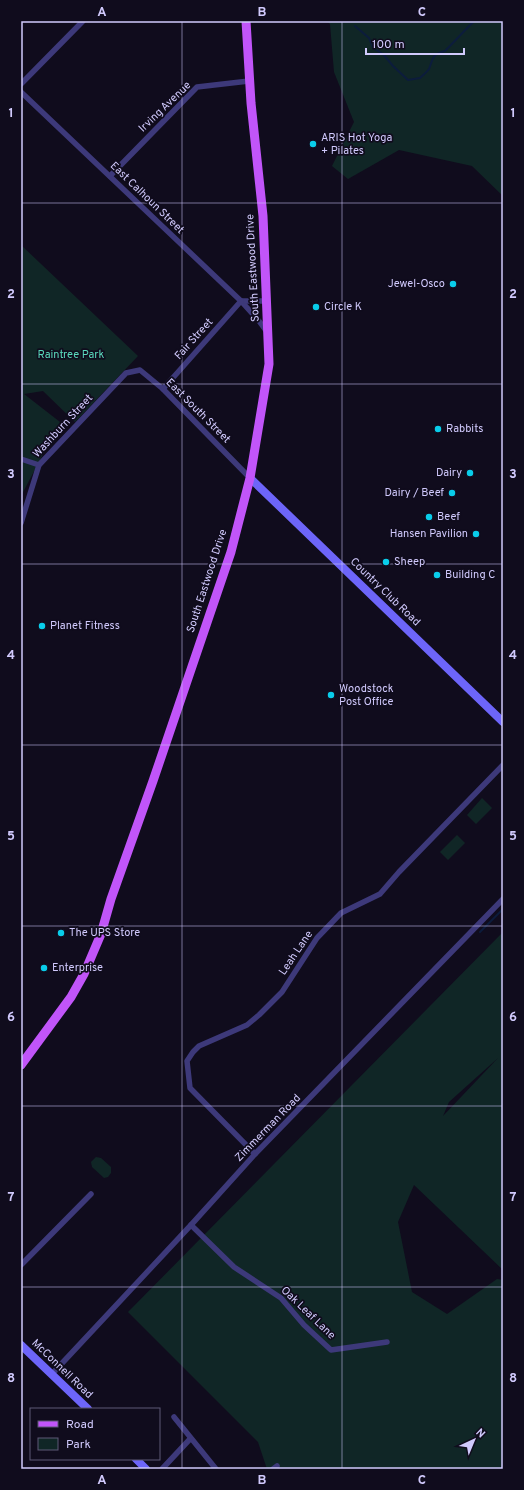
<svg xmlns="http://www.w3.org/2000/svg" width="524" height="1490" viewBox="0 0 524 1490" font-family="Overpass,sans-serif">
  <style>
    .green { fill: #102626; fill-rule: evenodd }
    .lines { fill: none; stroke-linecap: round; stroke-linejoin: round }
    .stream { stroke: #0c1c3c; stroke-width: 2 }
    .street { stroke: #3d397a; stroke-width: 5.5 }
    .secondary { stroke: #6d65f9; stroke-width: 8 }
    .primary { stroke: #c155f9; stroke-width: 9 }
    .grid { fill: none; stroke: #d1cafd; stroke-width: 1; stroke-opacity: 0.55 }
    .poi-dot { fill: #09cdea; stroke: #100c1d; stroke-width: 1.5 }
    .labels { text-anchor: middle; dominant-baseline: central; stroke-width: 3.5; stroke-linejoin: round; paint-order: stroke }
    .street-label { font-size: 11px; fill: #d1cafd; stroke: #100c1d }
    .poi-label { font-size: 11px; fill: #d1cafd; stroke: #100c1d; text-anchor: start }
    .park-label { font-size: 11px; fill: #5ad9bd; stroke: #100c1d }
    .neatline { fill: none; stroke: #d1cafd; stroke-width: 1.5 }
    .grid-label { font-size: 13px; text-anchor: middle; font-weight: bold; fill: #d1cafd }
  </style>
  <rect width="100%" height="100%" fill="#100c1d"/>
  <g class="green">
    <polygon points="327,21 503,21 503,196 472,166 399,150 348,179 332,166 354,122 334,72 330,24"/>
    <polygon points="21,245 138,356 75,422 43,391 24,394 60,422 21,496"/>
    <polygon points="482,798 492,808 476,824 467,815"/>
    <polygon points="457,835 465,843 448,860 440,852"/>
    <path d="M503,932V1270L414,1185L398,1222L412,1292L447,1314L497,1279L503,1280V1469H267L258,1442L128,1312ZM498,1058L443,1116L449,1102Z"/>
    <polygon points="96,1157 101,1158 111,1167 111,1173 108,1177 104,1178 92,1167 91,1162"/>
  </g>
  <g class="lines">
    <g class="stream">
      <path d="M355,26L369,38L373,48L383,54L393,66L408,80L420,78C423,75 427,72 429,69C433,59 432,54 445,51L474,21"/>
      <polyline points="480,932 503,909"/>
    </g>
    <g class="street">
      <polyline points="21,84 83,21"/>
      <polyline points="21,92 241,301 259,321 267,332"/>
      <polyline points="110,176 197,87 249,81"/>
      <polyline points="241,301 266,301"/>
      <polyline points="163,389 241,301"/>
      <polyline points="21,459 39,465"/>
      <polyline points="21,523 39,465 126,373 140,370 163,389 250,478"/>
      <polyline points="255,1154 190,1088 187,1061 193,1052 199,1046 247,1025 259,1015 282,992 317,938 341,913 380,894 399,872 503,765"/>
      <polyline points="191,1225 234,1267 281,1298 304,1325 331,1350 387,1342"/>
      <polyline points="21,1265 91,1194"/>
      <polyline points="52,1374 191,1225 255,1154 503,899"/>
      <polyline points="174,1417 216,1469"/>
      <polyline points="162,1469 190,1439"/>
      <polyline points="273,1469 277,1466"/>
    </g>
    <g class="secondary">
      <polyline points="250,478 503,722"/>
      <polyline points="21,1345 88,1409"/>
      <polyline points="136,1459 146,1469"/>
    </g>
    <polyline class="primary" points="21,1065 71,997 84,974 101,934 111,899 153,781 231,552 250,478 269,364 263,216 251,103 246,21"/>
  </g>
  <path class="grid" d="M182,21V1469M342,21V1469M21,203H503M21,384H503M21,564H503M21,745H503M21,926H503M21,1106H503M21,1287H503"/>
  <g class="poi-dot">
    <circle cx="313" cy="144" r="4"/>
    <circle cx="453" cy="284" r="4"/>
    <circle cx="316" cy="307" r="4"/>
    <circle cx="438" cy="429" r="4"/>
    <circle cx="470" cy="473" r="4"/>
    <circle cx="452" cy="493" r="4"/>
    <circle cx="429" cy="517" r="4"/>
    <circle cx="476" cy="534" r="4"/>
    <circle cx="386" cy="562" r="4"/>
    <circle cx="437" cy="575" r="4"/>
    <circle cx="42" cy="626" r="4"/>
    <circle cx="331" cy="695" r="4"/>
    <circle cx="61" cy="933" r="4"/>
    <circle cx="44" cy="968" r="4"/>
  </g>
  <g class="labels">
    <g class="street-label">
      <text transform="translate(165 107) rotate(-44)">Irving Avenue</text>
      <text transform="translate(147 198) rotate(44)">East Calhoun Street</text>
      <text transform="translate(253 268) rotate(-93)">South Eastwood Drive</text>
      <text transform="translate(194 339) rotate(-48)">Fair Street</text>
      <text transform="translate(198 411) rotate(45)">East South Street</text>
      <text transform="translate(63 426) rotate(-47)">Washburn Street</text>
      <text transform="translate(207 581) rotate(-72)">South Eastwood Drive</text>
      <text transform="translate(385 592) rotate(44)">Country Club Road</text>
      <text transform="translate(296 953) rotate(-56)">Leah Lane</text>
      <text transform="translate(268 1128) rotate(-46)">Zimmerman Road</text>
      <text transform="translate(308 1313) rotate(44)">Oak Leaf Lane</text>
      <text transform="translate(62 1369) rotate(44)">McConnell Road</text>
    </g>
    <g class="poi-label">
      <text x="321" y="138">ARIS Hot Yoga<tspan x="321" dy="13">+ Pilates</tspan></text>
      <text x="445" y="284" text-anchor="end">Jewel-Osco</text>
      <text x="324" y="307">Circle K</text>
      <text x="446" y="429">Rabbits</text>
      <text x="462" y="473" text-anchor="end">Dairy</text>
      <text x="444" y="493" text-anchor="end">Dairy / Beef</text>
      <text x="437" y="517">Beef</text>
      <text x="468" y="534" text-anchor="end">Hansen Pavilion</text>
      <text x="394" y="562">Sheep</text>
      <text x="445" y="575">Building C</text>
      <text x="50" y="626">Planet Fitness</text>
      <text x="339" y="689">Woodstock<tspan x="339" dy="13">Post Office</tspan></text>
      <text x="69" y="933">The UPS Store</text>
      <text x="52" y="968">Enterprise</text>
    </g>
    <g class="park-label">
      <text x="71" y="355">Raintree Park</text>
    </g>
  </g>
  <rect width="524" height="1490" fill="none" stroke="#100c1d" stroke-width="44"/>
  <rect x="30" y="1408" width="130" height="52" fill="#100c1d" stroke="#5d5877"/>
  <rect x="38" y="1421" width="20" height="6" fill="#c155f9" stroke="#5d5877"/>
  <text x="66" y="1428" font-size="12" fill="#d1cafd">Road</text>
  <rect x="38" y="1438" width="20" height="12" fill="#102626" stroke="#5d5877"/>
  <text x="66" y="1448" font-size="12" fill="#d1cafd">Park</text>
  <g transform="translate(474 1440) rotate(44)" stroke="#100c1d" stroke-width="3" paint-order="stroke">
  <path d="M0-3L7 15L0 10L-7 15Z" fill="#d1cafd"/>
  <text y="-6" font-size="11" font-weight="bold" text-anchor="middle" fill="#d1cafd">N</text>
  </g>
  <path d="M366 48v6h98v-6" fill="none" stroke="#d1cafd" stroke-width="2"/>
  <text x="372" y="48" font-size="12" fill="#d1cafd" stroke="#100c1d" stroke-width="3" paint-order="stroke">100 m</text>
  <rect x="22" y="22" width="480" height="1446" class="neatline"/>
  <g class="grid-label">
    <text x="102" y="16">A</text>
    <text x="262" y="16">B</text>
    <text x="422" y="16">C</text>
    <text x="11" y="117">1</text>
    <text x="513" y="117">1</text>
    <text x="11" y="298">2</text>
    <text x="513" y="298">2</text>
    <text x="11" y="478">3</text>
    <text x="513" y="478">3</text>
    <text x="11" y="659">4</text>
    <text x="513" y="659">4</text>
    <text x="11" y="840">5</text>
    <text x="513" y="840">5</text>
    <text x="11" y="1021">6</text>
    <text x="513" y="1021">6</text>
    <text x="11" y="1201">7</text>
    <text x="513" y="1201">7</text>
    <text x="11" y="1382">8</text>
    <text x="513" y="1382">8</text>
    <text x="102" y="1484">A</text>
    <text x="262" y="1484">B</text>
    <text x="422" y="1484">C</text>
  </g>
</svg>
